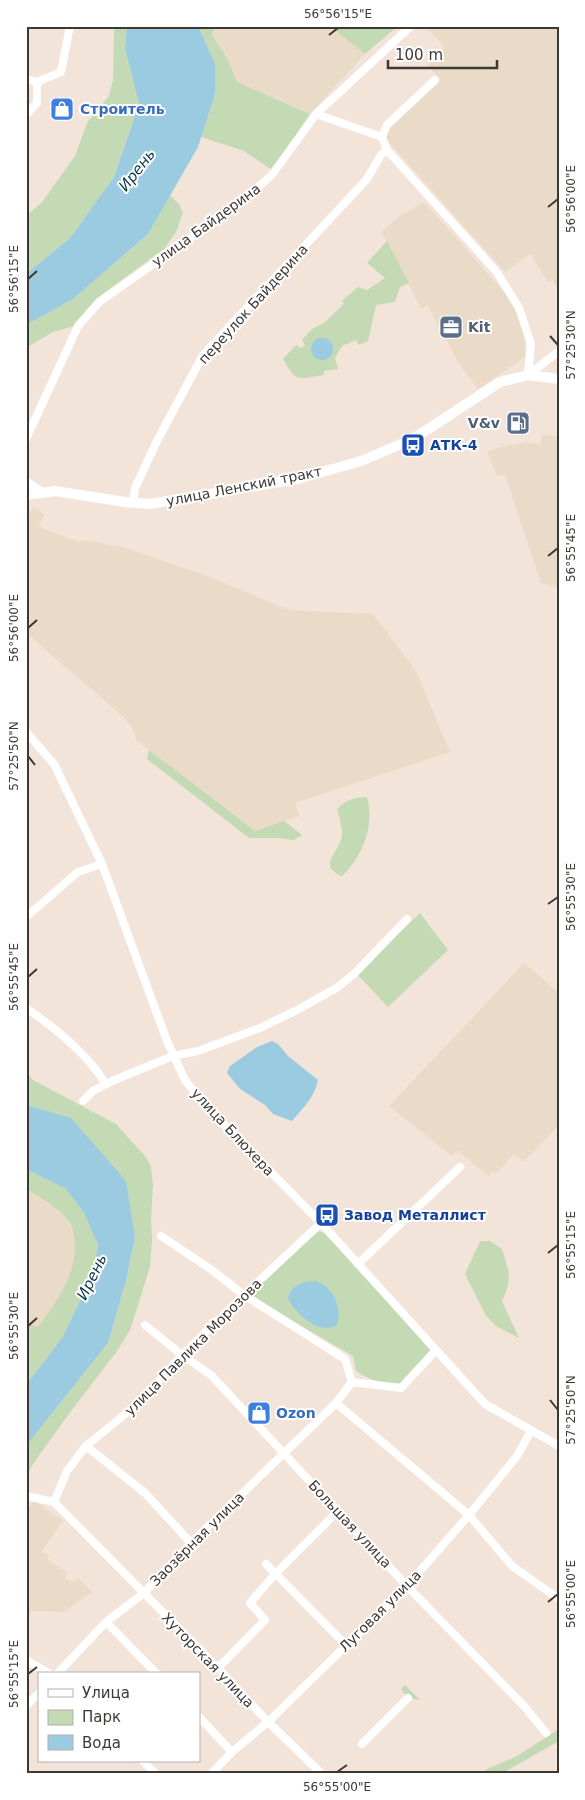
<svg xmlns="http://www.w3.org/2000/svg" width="585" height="1800" viewBox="0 0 585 1800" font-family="'DejaVu Sans',sans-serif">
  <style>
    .industrial { fill: #e9dbc8 }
    .green { fill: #c3dab5 }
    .water { fill: #9bcbe1 }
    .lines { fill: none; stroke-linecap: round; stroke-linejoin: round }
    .minor { stroke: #fff; stroke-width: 8 }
    .major { stroke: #fff; stroke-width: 10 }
    .ticks { fill: none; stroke: #3e3834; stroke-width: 2 }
    .labels { text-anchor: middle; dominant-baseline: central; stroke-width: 4; stroke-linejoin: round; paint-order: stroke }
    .shop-label { font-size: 14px; font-weight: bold; fill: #366cbe; stroke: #fff; text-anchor: start }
    .street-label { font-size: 14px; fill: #3e3834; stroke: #fff }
    .service-label { font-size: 14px; font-weight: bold; fill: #4e5e75; stroke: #fff; text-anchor: start }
    .transit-label { font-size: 14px; font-weight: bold; fill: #164399; stroke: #fff; text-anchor: start }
    .water-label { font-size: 15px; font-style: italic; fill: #0d3848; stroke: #fff }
    .neatline { fill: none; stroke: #3e3834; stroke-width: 2 }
    .ticks-label { font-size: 12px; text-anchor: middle; fill: #3e3834 }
  </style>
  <rect width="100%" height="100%" fill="#f3e4da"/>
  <g class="industrial">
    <polygon points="215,26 330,26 365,54 310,114 237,82 227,58 212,35"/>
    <polygon points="425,26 559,26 559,291 552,280 548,282 530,254 505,272 385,138 389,126 439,78 427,64 444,47"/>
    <polygon points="424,202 505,293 513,305 524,334 525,357 478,389 458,362 428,306 421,309 387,241 381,233 397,218"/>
    <polygon points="542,434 559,437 559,588 541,583 505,474 497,476 487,451 512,444 512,446 525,442 540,444"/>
    <polygon points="34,507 45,515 38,525 48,531 80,542 84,540 123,547 210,577 289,610 373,614 416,671 450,752 295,803 299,816 256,831 182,777 136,740 134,731 125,718 26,633 26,517"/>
    <polygon points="524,963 559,993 559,1125 524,1162 514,1154 496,1174 493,1171 488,1176 457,1150 452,1156 389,1106"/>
    <polygon points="26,1189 48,1201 72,1225 75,1246 72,1270 57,1302 38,1327 26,1324"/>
    <polygon points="34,1500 51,1513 63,1520 42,1551 49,1555 48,1560 67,1572 65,1579 73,1582 78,1578 92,1592 64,1612 31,1611 30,1615 26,1615 26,1514"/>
  </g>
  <g class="green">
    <polygon points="114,26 127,26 125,48 139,104 114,177 70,238 26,274 26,216 42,202 75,156 87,123 109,96 113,80"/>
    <polygon points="198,26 215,26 212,35 227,58 237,82 310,114 272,170 244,151 201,137 215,94 215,64"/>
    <polygon points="330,26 398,26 365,54"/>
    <polygon points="170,195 179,204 183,213 176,232 165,248 100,296 74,326 53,332 26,348 26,325 73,299 148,234"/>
    <path d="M387,241L409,283L400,287L395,302L376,305L368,341L359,345L356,340L342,346L335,358L338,369L324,371V375C298,379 296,383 283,359L296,345L301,348L305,345L302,340L312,329L324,323L344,304L342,301L358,287L367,290L385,278L367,263Z"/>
    <polygon points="149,750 255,831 284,821 302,835 294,840 278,838 249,838 147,759"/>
    <path d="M367,797C375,825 363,856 342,876L338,875L330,868C329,854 341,848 342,834C342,826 339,817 337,809C345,800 355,797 367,797Z"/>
    <polygon points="420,913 448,950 388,1007 357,974"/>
    <polygon points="26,1072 33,1080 116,1124 146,1157 151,1167 153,1185 151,1219 152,1240 150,1267 130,1330 117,1351 65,1419 31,1467 26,1478 26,1446 108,1343 126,1281 135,1237 71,1119 26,1105"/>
    <path d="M26,1169L66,1189L84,1213L98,1245L92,1276L62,1338L26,1385L27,1324L38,1327C58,1300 79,1271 74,1236C73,1232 73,1227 71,1225C62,1210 41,1197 26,1189Z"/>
    <path d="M318,1231L324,1233L354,1263L430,1350L419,1365L402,1383C385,1384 370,1381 356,1371L353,1356L255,1299L252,1293L256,1287Z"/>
    <path d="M480,1241H490L502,1249C509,1272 513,1278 502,1301L519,1338L496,1326L486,1316L465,1274Z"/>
    <polygon points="405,1685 420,1700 408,1698 401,1689"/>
    <polygon points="559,1729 559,1741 501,1774 476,1774 517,1756"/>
  </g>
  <g class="water">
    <polygon points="127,26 198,26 215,64 215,94 198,147 148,234 73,299 26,325 26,274 70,238 114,177 139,104 125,48"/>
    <circle cx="322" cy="349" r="11"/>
    <path d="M272,1041L278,1044L288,1056L318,1080C315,1097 303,1108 292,1121L273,1114L265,1105L240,1089L227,1073L230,1066L257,1047Z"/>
    <polygon points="26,1105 71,1118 126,1181 135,1237 126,1281 108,1343 26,1446 26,1385 62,1338 92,1276 98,1245 84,1213 66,1189 26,1169"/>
    <path d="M315,1281C334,1286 342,1308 337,1325C318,1336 297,1314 288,1299C291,1285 301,1282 315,1281Z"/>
  </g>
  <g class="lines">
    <g class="minor">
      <polyline points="26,79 37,82"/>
      <polyline points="435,80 387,125 382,137 387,150 496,271 519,308 531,344 528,375"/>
      <polyline points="37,82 61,72 70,26"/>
      <polyline points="316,114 382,137"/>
      <polyline points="26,115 37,103 37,82"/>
      <polyline points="528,375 559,351"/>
      <polyline points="26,439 78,326 99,302 236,206 271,176 316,114 411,26"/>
      <polyline points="26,481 44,493"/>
      <polyline points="133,502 135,488 157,441 203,355 367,179 381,155 387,150"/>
      <polyline points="26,732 54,764 102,864 167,1041 185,1080 204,1104 321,1223 485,1404 559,1446"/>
      <polyline points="26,917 78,872 102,864"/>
      <path d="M26,1008C57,1029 86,1053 106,1084"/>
      <polyline points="83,1101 93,1091 112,1081 173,1056 198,1051 260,1028 299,1009 338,987 355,973 407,919"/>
      <polyline points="161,1236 212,1270 244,1295 345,1359 352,1382"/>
      <polyline points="358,1264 460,1167"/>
      <polyline points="145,1325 182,1355 211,1375 407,1586 524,1706 546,1733"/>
      <polyline points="336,1403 469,1515 512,1566 559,1599"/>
      <polyline points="86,1446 145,1493 191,1543"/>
      <polyline points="26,1496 54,1502 67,1471 86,1446 140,1402 182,1355 244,1295 321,1223"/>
      <polyline points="54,1502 218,1668 268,1722 322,1774"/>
      <polyline points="266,1564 346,1645"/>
      <polyline points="106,1622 157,1674"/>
      <polyline points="26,1660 50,1674"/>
      <polyline points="218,1668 265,1620 250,1603 275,1574 338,1511"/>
      <polyline points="57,1674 106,1622 144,1593 191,1543 336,1403 352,1382 401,1388 436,1350"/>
      <polyline points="26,1706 39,1693"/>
      <polyline points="199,1717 232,1752"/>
      <polyline points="362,1744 408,1698"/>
      <polyline points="143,1761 156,1774"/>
      <polyline points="211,1774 232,1752 268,1722 407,1586 469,1515 517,1456 531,1431"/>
    </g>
    <polyline class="major" points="26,495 55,491 125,502 150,504 297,479 361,461 413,439 500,382 528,375 559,379"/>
  </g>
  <path class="ticks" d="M329,35L338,28M548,207L558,199M28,279L37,271M550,336L558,345M548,556L558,548M28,628L37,620M28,756L35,765M548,904L558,897M28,977L37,969M548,1253L558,1245M28,1326L37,1318M550,1400L558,1410M548,1602L558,1594M28,1674L37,1667M337,1772L347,1765"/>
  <defs>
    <g id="shop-square" transform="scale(1.25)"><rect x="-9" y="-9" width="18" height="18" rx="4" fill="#3f7fe0" stroke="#fff"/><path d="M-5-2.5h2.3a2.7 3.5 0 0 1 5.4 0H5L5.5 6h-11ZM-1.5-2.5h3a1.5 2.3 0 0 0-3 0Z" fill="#fff"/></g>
    <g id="office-square" transform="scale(1.25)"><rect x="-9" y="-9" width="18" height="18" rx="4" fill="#5c6f8a" stroke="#fff"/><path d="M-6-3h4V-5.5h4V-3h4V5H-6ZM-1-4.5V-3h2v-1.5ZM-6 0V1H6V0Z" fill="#fff"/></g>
    <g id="fuel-square" transform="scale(1.25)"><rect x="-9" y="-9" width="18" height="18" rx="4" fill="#5c6f8a" stroke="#fff"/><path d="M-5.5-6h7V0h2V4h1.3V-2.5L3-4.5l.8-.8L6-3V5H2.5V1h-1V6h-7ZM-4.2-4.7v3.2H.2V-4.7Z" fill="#fff"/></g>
    <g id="bus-square" transform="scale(1.25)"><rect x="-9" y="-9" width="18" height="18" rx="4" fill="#1a4fb4" stroke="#fff"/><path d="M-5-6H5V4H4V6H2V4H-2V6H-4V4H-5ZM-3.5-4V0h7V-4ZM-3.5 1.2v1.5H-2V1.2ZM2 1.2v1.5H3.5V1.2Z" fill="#fff"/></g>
  </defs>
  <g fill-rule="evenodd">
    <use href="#shop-square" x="62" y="109"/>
    <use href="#office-square" x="451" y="327"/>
    <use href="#fuel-square" x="518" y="423"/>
    <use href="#bus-square" x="413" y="445"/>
    <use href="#bus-square" x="327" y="1215"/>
    <use href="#shop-square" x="259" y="1413"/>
  </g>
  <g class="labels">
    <g class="shop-label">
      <text x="80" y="109">Строитель</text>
      <text x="276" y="1413">Ozon</text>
    </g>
    <g class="street-label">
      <text transform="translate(206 225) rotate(-36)">улица Байдерина</text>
      <text transform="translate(253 304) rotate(-48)">переулок Байдерина</text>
      <text transform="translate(244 486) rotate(-11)">улица Ленский тракт</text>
      <text transform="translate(233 1132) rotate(47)">улица Блюхера</text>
      <text transform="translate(193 1347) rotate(-45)">улица Павлика Морозова</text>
      <text transform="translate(350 1524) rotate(47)">Большая улица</text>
      <text transform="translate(197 1539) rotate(-45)">Заозёрная улица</text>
      <text transform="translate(380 1611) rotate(-45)">Луговая улица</text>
      <text transform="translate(208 1660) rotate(46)">Хуторская улица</text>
    </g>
    <g class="service-label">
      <text x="468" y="327">Kit</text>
      <text x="500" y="423" text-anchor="end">V&amp;v</text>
    </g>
    <g class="transit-label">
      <text x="430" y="445">АТК-4</text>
      <text x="344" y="1215">Завод Металлист</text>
    </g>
    <g class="water-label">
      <text transform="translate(137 170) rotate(-52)">Ирень</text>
      <text transform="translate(92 1277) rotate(-64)">Ирень</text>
    </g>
  </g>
  <rect width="585" height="1800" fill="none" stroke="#ffffff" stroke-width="55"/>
  <rect x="38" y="1672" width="162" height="90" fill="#ffffff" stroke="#b2afae"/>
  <rect x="48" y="1689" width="25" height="8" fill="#ffffff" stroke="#b2afae"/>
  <text x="82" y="1698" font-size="15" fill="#3e3834">Улица</text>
  <rect x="48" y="1710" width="25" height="15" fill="#c3dab5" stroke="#b2afae"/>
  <text x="82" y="1722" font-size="15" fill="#3e3834">Парк</text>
  <rect x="48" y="1735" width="25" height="15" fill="#9bcbe1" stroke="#b2afae"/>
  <text x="82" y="1748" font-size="15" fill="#3e3834">Вода</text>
  <path d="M388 60v8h109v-8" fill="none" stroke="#3e3834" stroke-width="2.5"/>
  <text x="395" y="60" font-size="15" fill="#3e3834" stroke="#ffffff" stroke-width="4" paint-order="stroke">100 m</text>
  <rect x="28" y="28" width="530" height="1744" class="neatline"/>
  <g class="ticks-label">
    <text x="338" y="18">56°56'15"E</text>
    <text transform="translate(571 199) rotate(-90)" y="4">56°56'00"E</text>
    <text transform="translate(14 279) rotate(-90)" y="4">56°56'15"E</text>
    <text transform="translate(571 345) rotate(-90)" y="4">57°25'30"N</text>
    <text transform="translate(571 548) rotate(-90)" y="4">56°55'45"E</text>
    <text transform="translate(14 628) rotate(-90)" y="4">56°56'00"E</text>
    <text transform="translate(14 756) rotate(-90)" y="4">57°25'50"N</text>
    <text transform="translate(571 897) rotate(-90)" y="4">56°55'30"E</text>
    <text transform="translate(14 977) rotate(-90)" y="4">56°55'45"E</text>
    <text transform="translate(571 1245) rotate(-90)" y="4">56°55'15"E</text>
    <text transform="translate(14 1326) rotate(-90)" y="4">56°55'30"E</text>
    <text transform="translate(571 1410) rotate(-90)" y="4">57°25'50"N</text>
    <text transform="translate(571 1594) rotate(-90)" y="4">56°55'00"E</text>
    <text transform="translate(14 1674) rotate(-90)" y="4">56°55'15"E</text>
    <text x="337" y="1791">56°55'00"E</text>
  </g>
</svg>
